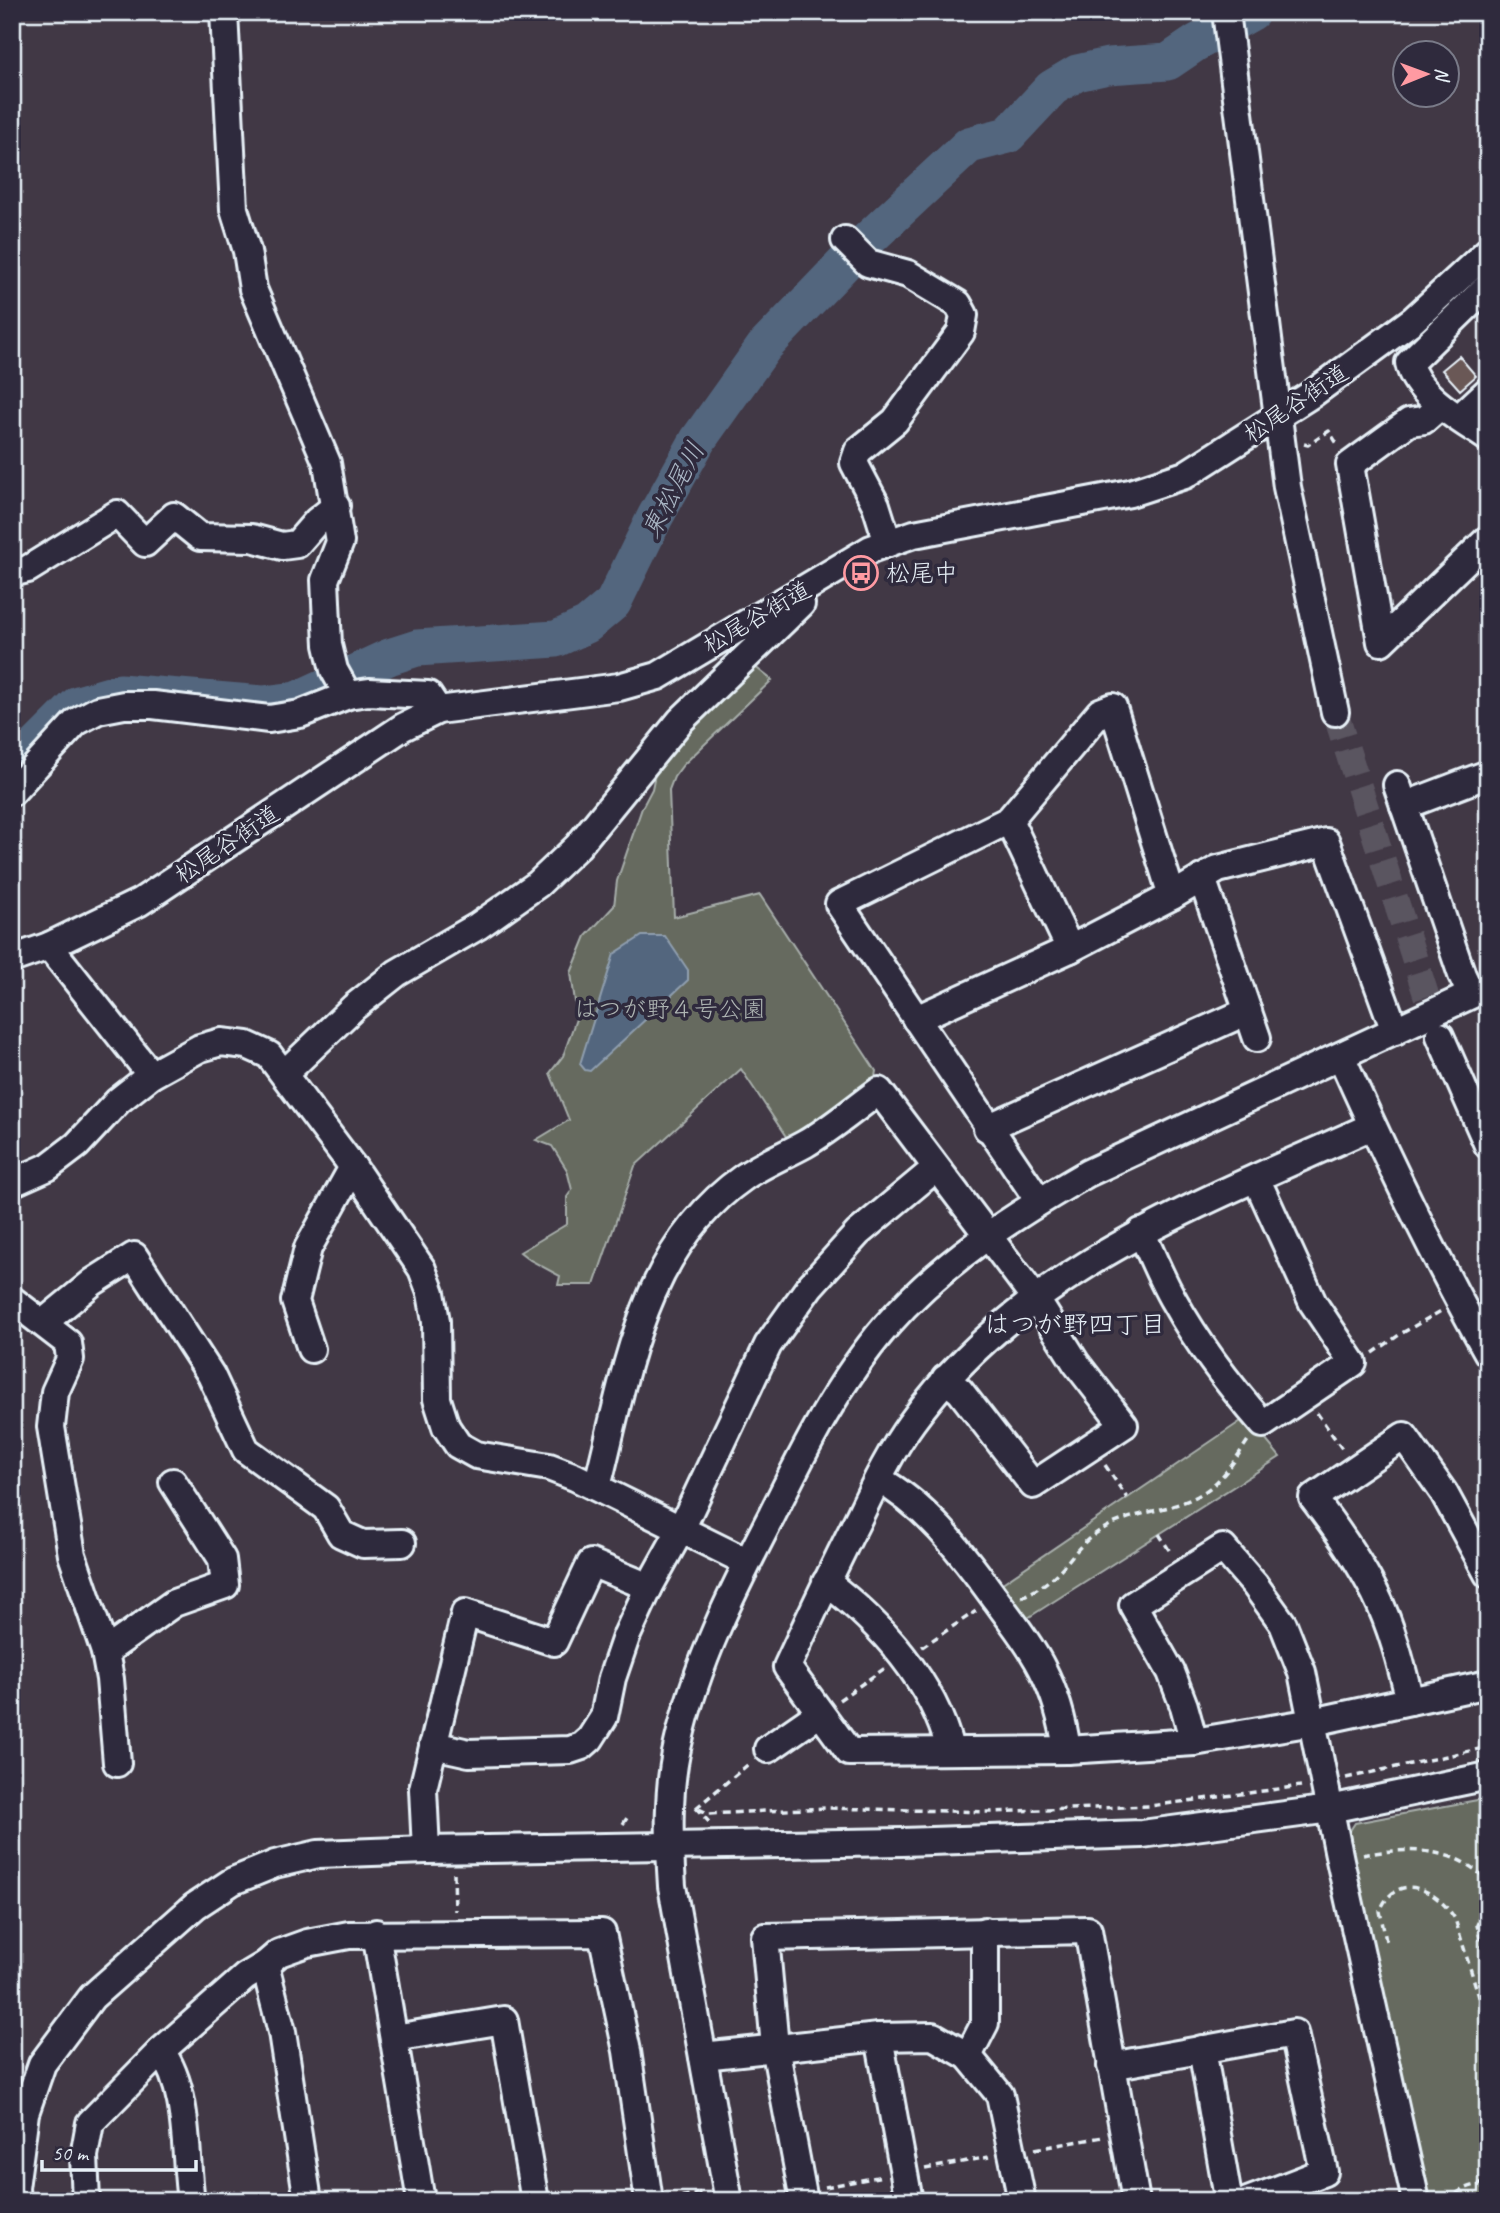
<svg xmlns="http://www.w3.org/2000/svg" width="1500" height="2213" viewBox="0 0 1500 2213" font-family="Caveat,'Klee One',sans-serif">
  <style>
    .green { fill: #666b5e; stroke: #a7aeab; stroke-width: 2 }
    .water { fill: #53667e; stroke: #8f9eaf; stroke-width: 2 }
    .lines { fill: none; stroke-linecap: round; stroke-linejoin: round }
    .river { stroke: #53667e; stroke-width: 37 }
    .building { fill: #6a5857; stroke: #e8f1f8; stroke-width: 2 }
    .minor-tunnel { stroke: #5a5460; stroke-width: 26; stroke-dasharray: 26 13; stroke-linecap: butt }
    .minor-casing { stroke: #e8f1f8; stroke-width: 32 }
    .path { stroke: #e8f1f8; stroke-width: 3.5; stroke-dasharray: 7 5; stroke-linecap: butt }
    .minor { stroke: #2f2a3d; stroke-width: 26 }
    .labels { text-anchor: middle; dominant-baseline: central; stroke-width: 7; stroke-linejoin: round; paint-order: stroke }
    .street-label { font-size: 24px; fill: #e8f1f8; stroke: #2f2a3d }
    .poi-label { font-size: 24px; fill: #e8f1f8; stroke: #2f2a3d; text-anchor: start }
    .park-label { font-size: 24px; fill: #aeb5b3; stroke: #2f2a3d }
    .water-label { font-size: 26px; font-style: italic; fill: #acb9c7; stroke: #2f2a3d }
    .neighbourhood-label { font-size: 26px; fill: #e8f1f8; stroke: #2f2a3d }
  </style>
  <rect width="100%" height="100%" fill="#413845"/>
  <filter id="ink" filterUnits="userSpaceOnUse"><feTurbulence type="fractalNoise" baseFrequency=".0143" numOctaves="2"/><feDisplacementMap in="SourceGraphic" scale="14" xChannelSelector="R" yChannelSelector="G"/><feConvolveMatrix kernelMatrix="1 2 1 2 8 2 1 2 1" color-interpolation-filters="sRGB"/></filter>
  <g filter="url(#ink)">
    <g class="green">
      <polygon points="750,663 772,680 683,765 674,777 669,790 674,917 760,895 876,1071 874,1083 789,1141 741,1069 635,1166 594,1285 558,1285 560,1276 530,1260 520,1252 567,1224 567,1197 572,1190 567,1170 552,1146 536,1140 569,1120 550,1073 563,1056 577,1016 571,973 586,936 614,906 617,881 642,808 652,789 655,774 674,741"/>
      <polygon points="1247,1417 1280,1457 1023,1621 998,1586"/>
      <polygon points="1488,1798 1488,2201 1427,2201 1347,1835 1355,1823"/>
    </g>
    <polygon class="water" points="642,936 665,936 688,970 688,980 590,1071 585,1070 580,1064 614,954"/>
    <g class="lines">
      <polyline class="river" points="12,770 78,704 120,692 263,704 296,700 389,657 417,648 556,639 587,625 613,603 655,517 698,440 764,347 859,248 969,145 1008,135 1052,88 1077,73 1108,66 1168,62 1196,43 1252,12"/>
    </g>
    <polygon class="building" points="1459,356 1476,376 1460,390 1442,370"/>
    <g class="lines">
      <polyline class="minor-tunnel" points="1335,712 1439,1035"/>
      <g class="minor-casing">
        <g id="minor">
          <polyline points="224,12 234,209 247,251 253,289 327,463 340,542 325,580 328,645 334,670 348,695"/>
          <polyline points="1226,12 1287,487 1335,712"/>
          <polyline points="845,240 868,263 908,274 958,304 964,315 961,332 895,421 858,451 854,463 876,505 888,543"/>
          <path d="M1488,286L1409,363C1416,396 1462,420 1488,438"/>
          <polyline points="1440,406 1424,420 1409,422 1350,465 1381,642 1488,539"/>
          <polyline points="1459,418 1488,391"/>
          <polyline points="12,573 28,569 117,514 145,543 174,516 200,537 252,538 282,546 297,544 317,521 336,506"/>
          <polyline points="1397,785 1462,975 1471,994"/>
          <polyline points="12,792 76,722 98,710 124,705 153,705 269,719 300,714 348,695 369,692 428,695 438,710"/>
          <polyline points="1404,806 1488,774"/>
          <polyline points="1009,820 1070,949"/>
          <polyline points="1202,878 1257,1038"/>
          <polyline points="49,946 151,1075"/>
          <polyline points="12,959 49,946 140,902 403,727 438,710 619,687 658,676 871,549 914,534 1130,493 1185,475 1312,394 1413,320 1488,251"/>
          <polyline points="916,1019 1070,949 1172,896 1218,869 1326,842 1395,1031"/>
          <polyline points="1440,1036 1488,1145"/>
          <path d="M1341,1056C1386,1157 1434,1257 1488,1353"/>
          <polyline points="284,1074 354,1007 397,973 478,926 538,884 578,846 681,720 801,604"/>
          <path d="M1372,1126C1205,1202 1023,1267 912,1422C890,1452 874,1486 858,1519C833,1568 810,1617 787,1667L849,1752L1067,1750L1194,1742L1313,1722L1488,1684"/>
          <polyline points="987,1128 1248,1011"/>
          <polyline points="12,1183 48,1167 77,1145 118,1101 151,1075 200,1048 221,1042 247,1045 269,1055 353,1167 422,1269 431,1293 436,1321 437,1399 446,1427 458,1445 476,1455 549,1467 575,1477 747,1562"/>
          <polyline points="1039,1201 839,904 1009,820 1100,712 1113,707 1172,896"/>
          <path d="M1141,1232C1152,1255 1161,1279 1174,1301C1199,1346 1229,1385 1263,1424L1353,1363L1313,1303L1256,1178"/>
          <polyline points="12,1300 68,1343 70,1359 55,1392 51,1427 72,1555 105,1652 110,1679 117,1763"/>
          <polyline points="43,1323 93,1282 134,1256 211,1375 246,1450 326,1508 341,1534 363,1544 402,1543"/>
          <polyline points="311,1349 295,1301 308,1248 353,1167"/>
          <path d="M878,1479C930,1508 962,1554 997,1601C1012,1622 1030,1644 1042,1668C1055,1693 1063,1721 1067,1750"/>
          <path d="M597,1487C626,1374 641,1249 744,1177C763,1164 785,1155 805,1144C831,1129 854,1109 879,1091L1035,1298L1076,1363L1124,1425L1033,1485L960,1391L945,1379"/>
          <path d="M826,1582C881,1623 933,1682 950,1749"/>
          <polyline points="105,1652 174,1603 225,1585 222,1559 173,1482"/>
          <path d="M1410,1701C1401,1664 1392,1627 1375,1593C1358,1559 1336,1528 1313,1498L1404,1436L1444,1493L1488,1574"/>
          <polyline points="1194,1742 1184,1706 1171,1672 1133,1605 1223,1548 1255,1585 1283,1624 1302,1672 1340,1860 1416,2201"/>
          <polyline points="433,1745 469,1753 570,1750 582,1746 590,1739 604,1717 612,1678 626,1637 649,1587 681,1529 768,1345 810,1286 858,1233 936,1168"/>
          <polyline points="768,1749 820,1713"/>
          <polyline points="426,1850 423,1789 465,1613 554,1642 591,1563 649,1587"/>
          <polyline points="376,1933 421,2201"/>
          <polyline points="265,1965 282,2032 308,2201"/>
          <polyline points="879,2037 909,2201"/>
          <polyline points="394,2038 504,2020 535,2201"/>
          <polyline points="1202,2049 1227,2192 1231,2201"/>
          <path d="M161,2051C190,2092 184,2153 191,2201"/>
          <polyline points="703,2056 879,2037 933,2036 968,2056 1000,2095 1022,2201"/>
          <polyline points="968,2056 985,2023 985,1931"/>
          <polyline points="1111,2066 1294,2033 1324,2172 1248,2201"/>
          <polyline points="16,2201 15,2188 25,2113 42,2064 92,1997 195,1906 233,1881 275,1864 318,1854 426,1850 902,1842 1142,1834 1330,1809 1488,1776"/>
          <polyline points="86,2201 84,2156 90,2123 161,2051 245,1977 265,1965 279,1953 307,1943 349,1935 602,1933 627,2051 649,2201"/>
          <path d="M729,2201L672,1886C669,1840 667,1790 678,1744C696,1663 734,1588 772,1515C805,1448 838,1382 887,1325C943,1261 1015,1215 1088,1173L1488,987"/>
          <polyline points="804,2201 775,2047 765,1937 1088,1930 1136,2201"/>
        </g>
      </g>
      <g class="path">
        <polyline points="1304,444 1308,445 1329,431 1338,445"/>
        <polyline points="1373,1353 1402,1333 1441,1311"/>
        <polyline points="1317,1413 1343,1450"/>
        <polyline points="1105,1465 1127,1498"/>
        <polyline points="1159,1534 1171,1553"/>
        <path d="M1021,1597C1033,1592 1043,1586 1053,1577C1069,1562 1079,1544 1098,1532C1132,1510 1174,1512 1204,1492C1224,1479 1236,1458 1249,1439"/>
        <polyline points="922,1647 976,1611"/>
        <polyline points="839,1700 885,1668"/>
        <polyline points="1346,1778 1488,1747"/>
        <polyline points="696,1808 709,1822"/>
        <polyline points="696,1808 751,1762"/>
        <polyline points="699,1809 709,1814 825,1808 990,1812 1150,1806 1301,1786"/>
        <polyline points="623,1824 629,1815"/>
        <path d="M1363,1855C1406,1847 1457,1846 1488,1882"/>
        <polyline points="454,1873 455,1911"/>
        <polyline points="1488,1900 1477,1925 1488,1972"/>
        <path d="M1386,1941L1380,1911C1397,1869 1438,1890 1455,1919L1488,2026"/>
        <polyline points="1035,2149 1103,2137"/>
        <polyline points="925,2169 989,2157"/>
        <polyline points="825,2187 883,2176"/>
        <polyline points="670,2199 704,2192"/>
        <polyline points="754,2201 779,2195"/>
        <path d="M1447,2201C1460,2189 1471,2185 1488,2183"/>
      </g>
      <use href="#minor" class="minor"/>
    </g>
  </g>
  <defs>
    <g id="bus-ring" transform="scale(1.75)"><circle r="9.5" fill="#2f2a3d" stroke="#ff9aa2" stroke-width="1.5"/><path d="M-5-6H5V4H4V6H2V4H-2V6H-4V4H-5ZM-3.5-4V0h7V-4ZM-3.5 1.2v1.5H-2V1.2ZM2 1.2v1.5H3.5V1.2Z" fill="#ff9aa2"/></g>
  </defs>
  <g fill-rule="evenodd">
    <use href="#bus-ring" x="861" y="573"/>
  </g>
  <g class="labels">
    <g class="street-label">
      <text transform="translate(1296 403) rotate(-34)">松尾谷街道</text>
      <text transform="translate(757 617) rotate(-30)">松尾谷街道</text>
      <text transform="translate(227 844) rotate(-34)">松尾谷街道</text>
    </g>
    <g class="poi-label">
      <text x="886" y="573">松尾中</text>
    </g>
    <g class="park-label">
      <text x="670" y="1009">はつが野４号公園</text>
    </g>
    <g class="water-label">
      <text transform="translate(673 490) rotate(-62)">東松尾川</text>
    </g>
    <g class="neighbourhood-label">
      <text x="1075" y="1324">はつが野四丁目</text>
    </g>
  </g>
  <rect width="1500" height="2213" fill="none" stroke="#2f2a3d" stroke-width="42"/>
  <rect x="21" y="21" width="1458" height="2171" fill="none" stroke="#e8f1f8" stroke-width="2.5" filter="url(#ink)"/>
  <g transform="translate(1426 74) rotate(89)"><circle r="33" fill="#2f2a3d" stroke="#797a88" stroke-width="2"/>
  <path d="M0-5L12 26L0 18L-12 26Z" fill="#ff9aa2"/>
  <text y="-10" font-size="19" font-weight="bold" text-anchor="middle" fill="#e8f1f8">N</text>
  </g>
  <path d="M42 2160v10h154v-10" fill="none" stroke="#e8f1f8" stroke-width="3.5"/>
  <text x="52" y="2160" font-size="21" fill="#e8f1f8" stroke="#2f2a3d" stroke-width="5" paint-order="stroke">50 m</text>
</svg>
